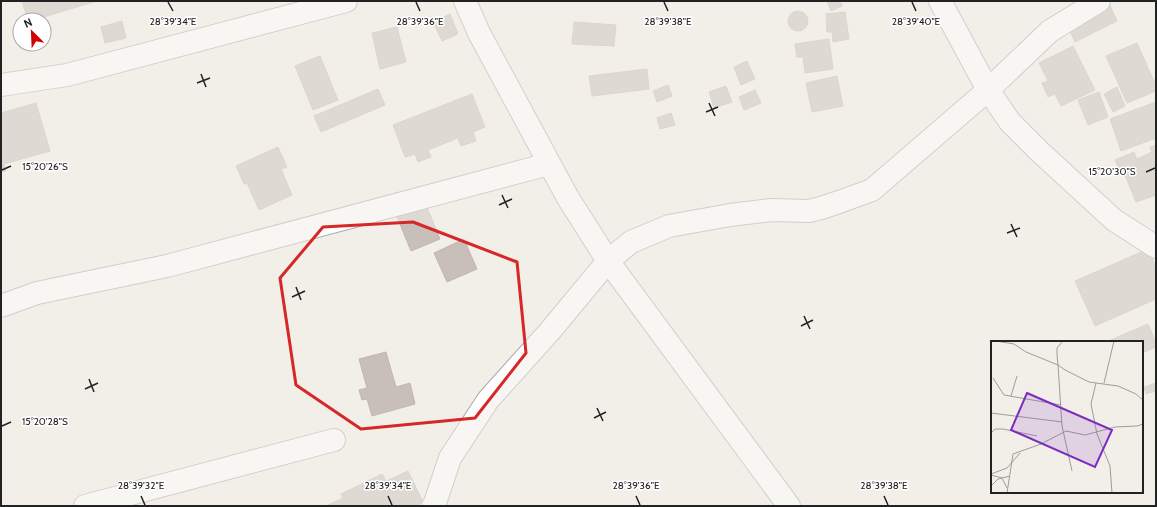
<svg xmlns="http://www.w3.org/2000/svg" width="1157" height="507" viewBox="0 0 1157 507" font-family="Cabin,sans-serif">
  <style>
    .building { fill: #c7bfb8; stroke: #c4b6ab }
    .lines { fill: none; stroke-linecap: round; stroke-linejoin: round }
    .minor-casing { stroke: #a9a9a9; stroke-width: 24 }
    .minor { stroke: #fff; stroke-width: 22 }
    .marked { fill: none; stroke: #d62828; stroke-width: 3; stroke-linejoin: round }
    .ticks { fill: none; stroke: #222; stroke-width: 1.5 }
    .inset-road { fill: none; stroke: #9f9d99; stroke-width: 1 }
    .view { fill: #7b2cbf; fill-opacity: 0.15; stroke: #7b2cbf; stroke-width: 2 }
    .inset-edge { fill: none; stroke: #222; stroke-width: 2 }
    .ticks-label { font-size: 10px; text-anchor: middle; fill: #222; stroke: #fff; stroke-width: 3; stroke-linejoin: round; paint-order: stroke }
  </style>
  <rect width="100%" height="100%" fill="#f2efe9"/>
  <g class="building">
    <polygon points="22,1 97,1 33,20 28,20"/>
    <polygon points="827,1 840,1 842,6 831,11"/>
    <polygon points="1109,3 1117,21 1075,42 1070,31 1078,27 1074,20"/>
    <circle cx="798" cy="21" r="10"/>
    <polygon points="845,12 849,39 833,42 832,32 827,32 826,14"/>
    <polygon points="450,14 458,34 442,41 433,22"/>
    <polygon points="122,21 126,38 105,43 101,27"/>
    <polygon points="574,22 616,25 614,46 572,44"/>
    <polygon points="397,27 406,62 380,69 372,33"/>
    <polygon points="829,39 833,69 805,73 803,57 797,57 795,44"/>
    <polygon points="1137,43 1156,86 1156,91 1127,103 1106,56"/>
    <polygon points="1073,46 1095,90 1061,106 1055,94 1048,97 1042,83 1048,81 1039,63"/>
    <polygon points="320,56 338,100 313,110 295,66"/>
    <polygon points="747,61 755,79 741,85 734,67"/>
    <polygon points="647,69 649,89 592,96 589,76"/>
    <polygon points="837,76 843,106 812,112 806,83"/>
    <polygon points="668,85 672,96 657,102 653,91"/>
    <polygon points="726,86 732,102 714,108 709,92"/>
    <polygon points="1117,87 1125,106 1113,112 1104,94"/>
    <polygon points="378,89 385,105 321,132 314,116"/>
    <polygon points="755,90 761,103 744,110 739,97"/>
    <polygon points="1099,92 1108,117 1088,125 1078,100"/>
    <polygon points="472,94 485,127 473,132 476,141 461,146 458,138 428,150 431,157 418,162 415,154 405,157 393,125"/>
    <polygon points="1156,102 1156,138 1121,151 1110,119"/>
    <polygon points="36,103 50,151 4,164 6,171 1,172 1,113"/>
    <polygon points="671,113 675,125 660,129 657,118"/>
    <polygon points="1156,145 1156,195 1136,202 1123,170 1120,171 1115,160 1134,152 1137,159 1152,152 1150,147"/>
    <polygon points="278,147 287,167 281,169 292,195 259,210 247,183 244,184 236,166"/>
    <polygon points="426,205 440,239 411,251 397,217"/>
    <polygon points="464,239 477,269 447,282 434,253"/>
    <polygon points="1148,249 1156,267 1156,299 1095,326 1075,281"/>
    <polygon points="1148,324 1156,343 1156,347 1142,353 1142,342 1106,342"/>
    <polygon points="386,352 396,387 410,383 415,404 372,416 367,399 362,400 359,390 367,388 359,359"/>
    <polygon points="1156,383 1156,392 1156,391 1146,394 1144,387"/>
    <polygon points="408,471 423,502 416,506 408,506 407,504 402,506 326,506 343,498 341,494 382,474 386,481"/>
  </g>
  <g class="lines">
    <g class="minor-casing">
      <g id="minor">
        <polyline points="465,1 479,33 568,198 608,261 789,506"/>
        <polyline points="940,1 988,90 1010,122 1040,152 1114,220 1156,247"/>
        <polyline points="1,85 67,75 346,1"/>
        <polyline points="1,306 37,293 167,266 549,164"/>
        <polyline points="85,506 334,440"/>
        <polyline points="433,506 435,503 450,458 488,400 550,331 608,261 631,242 669,226 730,215 772,210 809,211 821,208 839,202 872,190 988,90 1050,31 1099,1"/>
      </g>
    </g>
    <use href="#minor" class="minor"/>
  </g>
  <path d="M0 0H1157V507H0ZM413,222L517,262L526,353L475,418L361,429L296,385L280,278L323,227Z" fill="#f2efe9" fill-opacity=".55" fill-rule="evenodd"/>
  <path class="marked" d="M413,222L517,262L526,353L475,418L361,429L296,385L280,278L323,227Z"/>
  <path class="ticks" d="M168,2L173,11M416,2L420,11M664,2L668,11M912,2L916,11M201,74L206,87M197,83L210,78M709,103L715,116M706,112L718,107M2,170L11,166M1146,172L1155,168M502,195L508,208M499,205L512,199M1011,224L1017,237M1007,233L1020,228M296,287L301,300M292,297L305,291M804,316L810,329M801,326L813,320M89,379L94,392M85,389L98,383M597,408L603,421M594,418L606,412M2,426L11,422M141,496L145,505M388,496L392,505M636,496L640,505M884,496L888,505"/>
  <g transform="translate(991 341)">
    <rect width="152" height="152" fill="#f2efe9"/>
    <path class="inset-road" d="M5,0L23,3L35,11L67,24L71,85L81,130M72,0L66,7V14L67,24L74,29L98,41L127,45L145,53L152,59M2,37L13,54L70,64M105,42L100,63L106,93L119,125L121,152M113,42L123,0M20,55L26,35M0,72L71,81M0,92L4,88H12L46,95M0,133L16,127L29,112M0,134L11,137L16,147M0,145L7,138L19,135M16,152L22,113L50,103L75,90L94,94L124,86L146,85L152,83"/>
    <path class="view" d="M36,52L121,89L104,126L20,89Z"/>
    <rect width="152" height="152" class="inset-edge"/>
  </g>
  <g class="ticks-label">
    <text x="173" y="25">28°39'34"E</text>
    <text x="420" y="25">28°39'36"E</text>
    <text x="668" y="25">28°39'38"E</text>
    <text x="916" y="25">28°39'40"E</text>
    <text x="45" y="170">15°20'26"S</text>
    <text x="1112" y="175">15°20'30"S</text>
    <text x="45" y="425">15°20'28"S</text>
    <text x="141" y="489">28°39'32"E</text>
    <text x="388" y="489">28°39'34"E</text>
    <text x="636" y="489">28°39'36"E</text>
    <text x="884" y="489">28°39'38"E</text>
  </g>
  <rect width="1157" height="507" fill="none" stroke="#222222" stroke-width="4"/>
  <g transform="translate(32 32) rotate(336)"><circle r="19" fill="#ffffff" stroke="#a7a7a7"/>
  <path d="M0-3L7 15L0 10L-7 15Z" fill="#d40000"/>
  <text y="-6" font-size="11" font-weight="bold" text-anchor="middle" fill="#222222">N</text>
  </g>
</svg>
